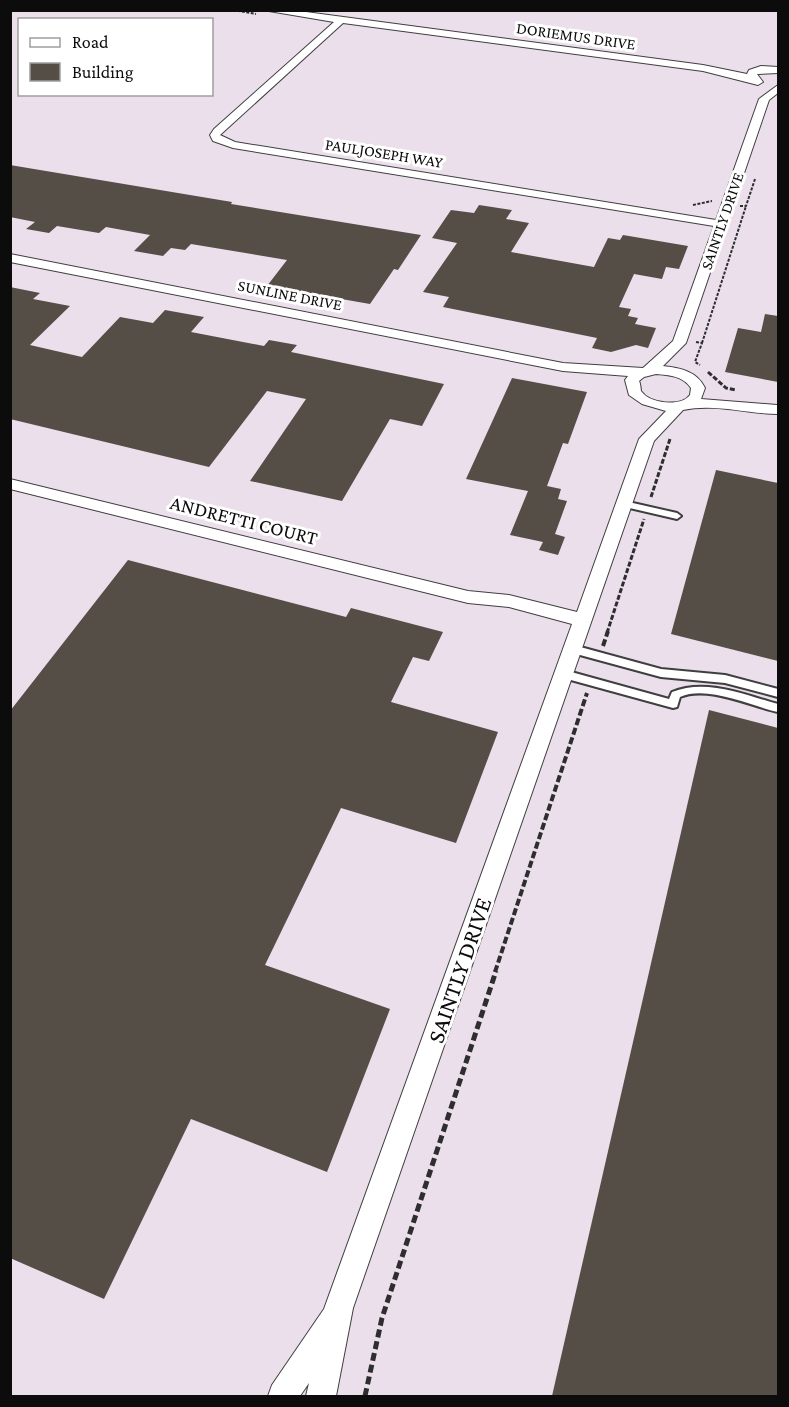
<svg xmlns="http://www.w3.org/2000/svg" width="789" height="1407" viewBox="0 0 789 1407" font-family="'Crimson Pro',serif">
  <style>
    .industrial { fill: #ecdfec; fill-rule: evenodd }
    .building { fill: #554e47 }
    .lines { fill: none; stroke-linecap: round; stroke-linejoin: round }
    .service-casing { stroke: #3f3f3f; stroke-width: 4 }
    .minor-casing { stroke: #3f3f3f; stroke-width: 2 }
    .path-far3 { stroke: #2e2e2e; stroke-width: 2; stroke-dasharray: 3 1.5; stroke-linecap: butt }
    .path-far2 { stroke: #2e2e2e; stroke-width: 3; stroke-dasharray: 5 2; stroke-linecap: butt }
    .path-far1 { stroke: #2e2e2e; stroke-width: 4; stroke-dasharray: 7 3; stroke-linecap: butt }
    .path { stroke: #2e2e2e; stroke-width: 5; stroke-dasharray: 8 4; stroke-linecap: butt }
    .service { fill: #fff; fill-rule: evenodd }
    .minor { fill: #fff; fill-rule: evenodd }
    .labels { text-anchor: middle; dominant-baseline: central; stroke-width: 6; stroke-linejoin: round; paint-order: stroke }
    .far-street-label { font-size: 16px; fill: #0c0c0c; stroke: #fff }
    .street-label { font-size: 20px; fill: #0c0c0c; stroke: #fff }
    .near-street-label { font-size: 24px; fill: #0c0c0c; stroke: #fff }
  </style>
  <rect width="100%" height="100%" fill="#fffdea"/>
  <path class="industrial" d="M11,11H778V1396L11,1395ZM20,20H212V94H20Z"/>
  <g class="building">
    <polygon points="10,165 232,202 231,204 421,235 398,270 394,269 370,304 267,286 287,260 191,244 185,250 171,248 163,256 134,251 150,235 106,227 99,233 57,226 49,233 26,229 35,222 10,217"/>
    <polygon points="479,205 512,210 506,219 529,223 511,252 594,267 608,238 620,240 623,235 688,246 679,269 666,267 662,279 634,274 619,307 631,309 628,316 638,318 635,324 656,328 648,348 636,345 611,352 592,348 597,338 443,307 449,297 423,292 457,243 432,238 451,210 474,213"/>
    <polygon points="10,287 40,293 33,299 70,306 30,345 82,357 120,317 153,323 165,310 204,317 191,332 264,346 269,340 297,345 291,352 444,384 422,426 390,419 342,501 250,481 306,399 267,391 209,467 10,419"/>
    <polygon points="765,314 778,316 778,382 725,372 738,328 761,332"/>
    <polygon points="512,378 587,392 568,444 563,443 547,486 561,489 558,499 567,501 555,534 565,537 558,555 539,550 543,542 510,535 528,491 466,479"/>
    <polygon points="716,470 778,483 778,661 671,634"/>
    <polygon points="128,560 346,617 351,608 443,632 429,661 413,657 391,702 498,732 456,843 341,808 265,965 390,1009 327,1172 191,1119 104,1299 10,1258 10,711"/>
    <polygon points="709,710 778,728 778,1396 552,1396"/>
  </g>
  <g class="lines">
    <g class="service-casing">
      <g id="service">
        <polygon points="624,501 677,513 681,516 677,519 621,506 620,504"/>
        <polygon points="573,645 661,669 725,675 778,689 778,697 725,683 661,677 569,652 568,649"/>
        <path d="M564,670L669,699L672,692C706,678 745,695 778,704V712C750,706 708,685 680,697L677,707L673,708L560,677L559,674Z"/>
      </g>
    </g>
    <g class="minor-casing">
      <path id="minor" d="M263,10H291L703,65L747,74L749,70L761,66L778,67V73L757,74L763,82L758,85L703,71L343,23L220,135L235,142L716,220L759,99L778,85V93L769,100L686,343L663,366C680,368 697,371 705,388L701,399L777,405L778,414C747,414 715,403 683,410L654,441L353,1308L336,1396H306L309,1383L300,1396H268L272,1385L324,1309L572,624L509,607L468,603L10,489V479L468,591L509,595L577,612L639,439L666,411L642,404L629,395L625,380L628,376L563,371L10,262V254L563,363L643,368L673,341L714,226L233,148L213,141L210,135L214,129L334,22ZM656,374C669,375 683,376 691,388L690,395C681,407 650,404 641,391C641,390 640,382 639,381L644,377Z"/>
    </g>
    <g class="path-far3">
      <polyline points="233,10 256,14"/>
      <polyline points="693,205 712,201"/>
      <polyline points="740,206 746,206 755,179"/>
      <polyline points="696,342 702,343 695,362 700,365"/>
      <polyline points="702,343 746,206"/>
    </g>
    <g class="path-far2">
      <polyline points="708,372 726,388 736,390"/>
      <polyline points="651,497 670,439"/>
      <polyline points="607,633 644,519"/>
    </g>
    <g class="path-far1">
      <polyline points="603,646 608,631"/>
      <polyline points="495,972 587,693"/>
    </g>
    <polyline class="path" points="365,1396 382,1318 496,971"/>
    <use href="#service" class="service"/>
    <use href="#minor" class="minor"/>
  </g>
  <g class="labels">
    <g class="far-street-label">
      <text transform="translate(576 36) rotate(8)">DORIEMUS DRIVE</text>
      <text transform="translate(384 153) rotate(9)">PAULJOSEPH WAY</text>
      <text transform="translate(722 221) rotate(-71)">SAINTLY DRIVE</text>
      <text transform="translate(290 295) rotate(11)">SUNLINE DRIVE</text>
    </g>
    <g class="street-label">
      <text transform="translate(244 520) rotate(14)">ANDRETTI COURT</text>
    </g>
    <g class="near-street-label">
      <text transform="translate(459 970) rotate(-71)">SAINTLY DRIVE</text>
    </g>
  </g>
  <rect width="789" height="1407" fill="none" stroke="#0c0c0c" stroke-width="24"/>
  <rect x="18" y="18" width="195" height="78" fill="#ffffff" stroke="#9e9e9e" stroke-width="1.5"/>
  <rect x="30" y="38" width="30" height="9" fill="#ffffff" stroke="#9e9e9e" stroke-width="1.5"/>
  <text x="72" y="48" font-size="18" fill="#0c0c0c">Road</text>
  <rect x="30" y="63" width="30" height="18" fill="#554e47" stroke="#9e9e9e" stroke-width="1.5"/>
  <text x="72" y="78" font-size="18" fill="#0c0c0c">Building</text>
</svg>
